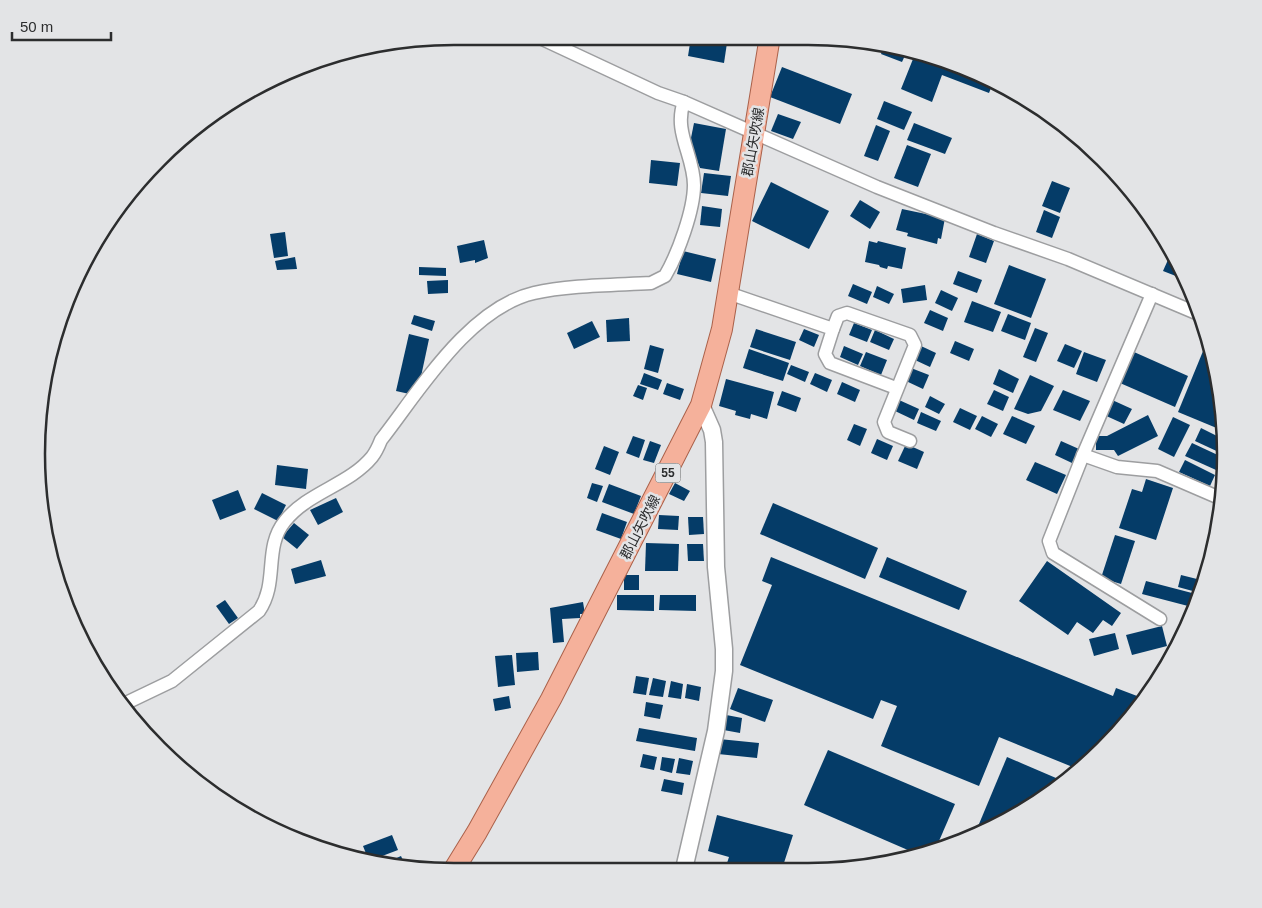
<svg xmlns="http://www.w3.org/2000/svg" width="1262" height="908" viewBox="0 0 1262 908" font-family="Helvetica,'Noto Sans JP',sans-serif">
  <style>
    .building { fill: #053c68 }
    .lines { fill: none; stroke-linecap: round; stroke-linejoin: round }
    .minor-casing { stroke: #9d9ea0; stroke-width: 15 }
    .tertiary-casing { stroke: #9d9ea0; stroke-width: 19 }
    .primary-casing { stroke: #aa614a; stroke-width: 22 }
    .minor { stroke: #fff; stroke-width: 12 }
    .tertiary { stroke: #fff; stroke-width: 16 }
    .primary { stroke: #f5b19b; stroke-width: 20 }
    .labels { text-anchor: middle; dominant-baseline: central; stroke-width: 5; stroke-linejoin: round; paint-order: stroke }
    .shield { fill: #e3e4e6; stroke: #636465; stroke-width: 1 }
    .shield-label { font-size: 12px; font-weight: bold; fill: #2c2d2e }
    .street-label { font-size: 14px; fill: #2c2d2e; stroke: #e3e4e6 }
    .rim { fill: none; stroke: #2c2d2e; stroke-width: 2.5 }
  </style>
  <rect width="100%" height="100%" fill="#e3e4e6"/>
  <g class="building">
    <polygon points="691,37 727,43 724,63 688,56"/>
    <polygon points="885,44 907,51 902,62 881,54"/>
    <polygon points="915,54 993,83 989,93 942,75 932,102 901,89"/>
    <polygon points="782,67 852,94 840,124 770,97"/>
    <polygon points="884,101 912,112 904,130 877,119"/>
    <polygon points="778,114 801,122 793,139 771,131"/>
    <polygon points="694,123 726,129 719,171 700,168 690,143"/>
    <polygon points="914,123 952,138 945,154 907,140"/>
    <polygon points="876,125 890,131 878,161 864,156"/>
    <polygon points="907,145 931,154 918,187 894,178"/>
    <polygon points="651,160 680,163 677,186 649,183"/>
    <polygon points="704,173 731,176 728,196 701,193"/>
    <polygon points="1052,181 1070,188 1060,213 1042,206"/>
    <polygon points="771,182 829,211 809,249 752,221"/>
    <polygon points="860,200 880,212 870,229 850,216"/>
    <polygon points="702,206 722,209 720,227 700,225"/>
    <polygon points="902,209 945,218 941,239 938,238 937,244 907,236 908,233 896,230"/>
    <polygon points="1044,210 1060,217 1052,238 1036,232"/>
    <polygon points="285,232 288,256 274,258 270,234"/>
    <polygon points="977,234 994,241 986,263 969,257"/>
    <polygon points="484,240 488,258 475,263 475,260 460,263 457,246"/>
    <polygon points="869,241 877,243 878,241 906,248 902,269 888,266 887,269 880,267 879,265 865,262"/>
    <polygon points="683,251 716,259 711,282 677,274"/>
    <polygon points="1171,253 1174,254 1186,280 1163,271"/>
    <polygon points="295,257 297,269 277,270 275,261"/>
    <polygon points="1009,265 1046,279 1031,318 994,304"/>
    <polygon points="419,267 446,268 446,276 419,275"/>
    <polygon points="958,271 982,280 977,293 953,284"/>
    <polygon points="448,280 448,293 428,294 427,281"/>
    <polygon points="853,284 872,292 867,304 848,296"/>
    <polygon points="925,285 927,300 903,303 901,289"/>
    <polygon points="877,286 894,294 889,304 873,297"/>
    <polygon points="941,290 958,298 952,311 935,303"/>
    <polygon points="972,301 1001,312 993,332 964,322"/>
    <polygon points="930,310 948,318 943,331 924,323"/>
    <polygon points="1008,314 1031,323 1025,340 1001,331"/>
    <polygon points="414,315 435,321 432,331 411,324"/>
    <polygon points="629,318 630,341 607,342 606,320"/>
    <polygon points="592,321 600,337 574,349 567,333"/>
    <polygon points="854,323 872,330 867,342 849,335"/>
    <polygon points="1035,328 1048,333 1036,362 1023,357"/>
    <polygon points="756,329 796,342 790,360 750,347"/>
    <polygon points="804,329 819,335 814,347 799,340"/>
    <polygon points="875,330 894,339 889,350 870,342"/>
    <polygon points="409,334 429,339 419,386 414,395 396,391"/>
    <polygon points="1208,339 1222,400 1223,421 1219,429 1178,412"/>
    <polygon points="955,341 974,349 969,361 950,353"/>
    <polygon points="1065,344 1082,351 1074,368 1057,361"/>
    <polygon points="650,345 664,349 658,373 644,369"/>
    <polygon points="844,346 863,354 858,365 840,357"/>
    <polygon points="921,346 936,353 930,367 915,360"/>
    <polygon points="749,349 789,363 783,381 743,368"/>
    <polygon points="866,352 887,360 881,375 860,366"/>
    <polygon points="1084,352 1106,360 1097,382 1076,374"/>
    <polygon points="1134,352 1188,376 1175,407 1120,383"/>
    <polygon points="791,365 809,372 805,382 787,374"/>
    <polygon points="911,368 929,375 923,389 906,381"/>
    <polygon points="999,369 1019,379 1013,393 993,384"/>
    <polygon points="644,373 662,380 658,390 640,384"/>
    <polygon points="815,373 832,380 827,392 810,384"/>
    <polygon points="1030,375 1054,386 1041,411 1028,414 1014,409"/>
    <polygon points="726,379 774,392 767,419 751,414 750,419 735,415 736,411 719,406"/>
    <polygon points="842,382 860,390 855,402 837,394"/>
    <polygon points="667,383 684,389 680,400 663,394"/>
    <polygon points="638,385 647,388 643,400 633,396"/>
    <polygon points="994,390 1009,397 1003,411 987,404"/>
    <polygon points="1063,390 1090,401 1080,421 1053,410"/>
    <polygon points="782,391 801,398 796,412 777,405"/>
    <polygon points="930,396 945,404 939,414 925,407"/>
    <polygon points="1110,399 1132,409 1124,424 1102,414"/>
    <polygon points="899,400 919,409 914,420 895,411"/>
    <polygon points="960,408 977,416 970,430 953,422"/>
    <polygon points="921,412 941,421 936,431 917,423"/>
    <polygon points="1148,415 1158,436 1118,456 1114,450 1096,450 1096,436 1107,436"/>
    <polygon points="982,416 998,424 991,437 975,429"/>
    <polygon points="1012,416 1035,426 1026,444 1003,434"/>
    <polygon points="1173,417 1190,425 1174,457 1158,449"/>
    <polygon points="854,424 867,429 860,446 847,440"/>
    <polygon points="1201,428 1223,439 1223,454 1195,441"/>
    <polygon points="633,436 645,440 639,458 626,453"/>
    <polygon points="877,439 893,446 887,460 871,453"/>
    <polygon points="650,441 661,445 654,463 643,460"/>
    <polygon points="1061,441 1079,449 1072,463 1055,455"/>
    <polygon points="1192,443 1222,457 1216,470 1185,456"/>
    <polygon points="906,444 924,452 917,469 898,461"/>
    <polygon points="604,446 619,452 610,475 595,469"/>
    <polygon points="1185,460 1215,475 1210,486 1179,472"/>
    <polygon points="1035,462 1066,475 1057,494 1026,480"/>
    <polygon points="277,465 308,469 306,489 275,485"/>
    <polygon points="1222,478 1225,479 1223,494 1216,491"/>
    <polygon points="1146,479 1173,488 1156,540 1119,528 1132,489 1142,492"/>
    <polygon points="592,483 603,486 597,502 587,498"/>
    <polygon points="675,483 690,491 684,501 669,494"/>
    <polygon points="609,484 641,496 634,514 602,502"/>
    <polygon points="238,490 246,510 220,520 212,500"/>
    <polygon points="262,493 286,505 278,521 254,509"/>
    <polygon points="336,498 343,512 318,525 310,510"/>
    <polygon points="773,503 878,548 865,579 760,534"/>
    <polygon points="602,513 627,522 621,539 596,530"/>
    <polygon points="659,515 679,516 678,530 658,529"/>
    <polygon points="688,517 703,517 704,534 689,535"/>
    <polygon points="294,523 309,535 297,549 282,537"/>
    <polygon points="1210,532 1216,534 1213,550 1205,548"/>
    <polygon points="1115,535 1135,541 1121,584 1101,578"/>
    <polygon points="646,543 679,544 678,571 645,571"/>
    <polygon points="687,544 703,544 704,561 688,561"/>
    <polygon points="1208,555 1212,556 1211,562 1200,593 1178,587 1181,575 1201,580"/>
    <polygon points="771,557 1113,696 1116,688 1145,699 1139,709 1080,770 999,737 979,786 881,746 897,706 881,700 873,719 740,665 772,585 762,581"/>
    <polygon points="887,557 967,591 959,610 879,577"/>
    <polygon points="321,560 326,576 295,584 291,569"/>
    <polygon points="1047,561 1121,613 1112,626 1103,620 1093,633 1077,622 1068,635 1019,601"/>
    <rect x="624" y="575" width="15" height="15"/>
    <polygon points="1146,581 1192,593 1188,606 1142,594"/>
    <polygon points="617,595 654,595 654,611 617,610"/>
    <polygon points="660,595 696,595 696,611 659,610"/>
    <polygon points="225,600 238,618 229,624 216,606"/>
    <polygon points="583,602 585,614 580,614 580,618 562,619 564,642 553,643 550,608"/>
    <polygon points="1162,626 1167,646 1132,655 1126,635"/>
    <polygon points="1115,633 1119,649 1094,656 1089,639"/>
    <polygon points="538,652 539,670 517,672 516,653"/>
    <polygon points="512,655 515,685 498,687 495,656"/>
    <polygon points="636,676 649,678 646,695 633,693"/>
    <polygon points="653,678 666,681 663,697 649,695"/>
    <polygon points="671,681 683,684 681,699 668,697"/>
    <polygon points="687,684 701,687 699,701 685,698"/>
    <polygon points="738,688 773,700 765,722 730,709"/>
    <polygon points="509,696 511,708 495,711 493,699"/>
    <polygon points="646,702 663,705 660,719 644,716"/>
    <polygon points="721,714 742,718 740,733 718,729"/>
    <polygon points="639,728 697,738 695,751 636,741"/>
    <polygon points="719,739 759,743 757,758 718,754"/>
    <polygon points="828,750 955,804 936,848 917,854 804,805"/>
    <polygon points="643,754 657,757 654,770 640,767"/>
    <polygon points="662,757 675,759 672,773 660,770"/>
    <polygon points="1007,757 1063,781 974,836"/>
    <polygon points="679,758 693,761 690,775 676,773"/>
    <polygon points="664,779 684,783 682,795 661,791"/>
    <polygon points="717,815 793,835 782,869 725,869 729,857 708,851"/>
    <polygon points="392,835 398,850 369,861 363,846"/>
    <polygon points="401,856 406,867 383,864"/>
  </g>
  <g class="lines">
    <g class="minor-casing">
      <g id="minor">
        <polyline points="536,36 658,93 684,102 877,187 994,233 1068,259 1201,315"/>
        <polyline points="728,293 833,329 825,354 830,363 896,388"/>
        <polyline points="1152,294 1083,455 1049,541 1053,553 1160,619"/>
        <polyline points="833,329 838,316 847,313 910,335 915,345 884,422 888,432 910,441"/>
        <polyline points="1083,455 1117,467 1157,471 1222,499"/>
        <polyline points="1152,688 1152,687"/>
        <path d="M124,704L172,681L259,611C279,582 263,548 285,521C308,492 349,485 372,457C376,452 379,445 381,440C420,390 469,308 534,293C568,285 616,285 651,283L665,276C678,254 694,210 694,185C694,156 673,131 684,102"/>
      </g>
    </g>
    <g class="tertiary-casing">
      <polyline id="tertiary" points="684,869 716,731 724,671 724,649 716,567 714,442 712,430 701,405"/>
    </g>
    <g class="primary-casing">
      <polyline id="primary" points="453,871 477,832 551,699 701,405 722,329 770,36"/>
    </g>
    <use href="#minor" class="minor"/>
    <use href="#tertiary" class="tertiary"/>
    <use href="#primary" class="primary"/>
  </g>
  <g class="labels">
    <rect class="shield" x="655.5" y="463.5" width="25" height="19" rx="4"/>
    <g class="shield-label">
      <text x="668" y="473">55</text>
    </g>
    <g class="street-label">
      <text transform="translate(753 142) rotate(-80)">郡山矢吹線</text>
      <text transform="translate(640 527) rotate(-63)">郡山矢吹線</text>
    </g>
  </g>
  <path d="M0 0H1262V908H0ZM454 45H808A409 409 0 0 1 1217 454V454A409 409 0 0 1 808 863H454A409 409 0 0 1 45 454V454A409 409 0 0 1 454 45Z" fill="#e3e4e6" fill-rule="evenodd"/>
  <path class="rim" d="M454 45H808A409 409 0 0 1 1217 454V454A409 409 0 0 1 808 863H454A409 409 0 0 1 45 454V454A409 409 0 0 1 454 45Z"/>
  <path d="M12 32v8h99v-8" fill="none" stroke="#2c2d2e" stroke-width="2.5"/>
  <text x="20" y="32" font-size="15" fill="#2c2d2e" stroke="#e3e4e6" stroke-width="4" paint-order="stroke">50 m</text>
</svg>
